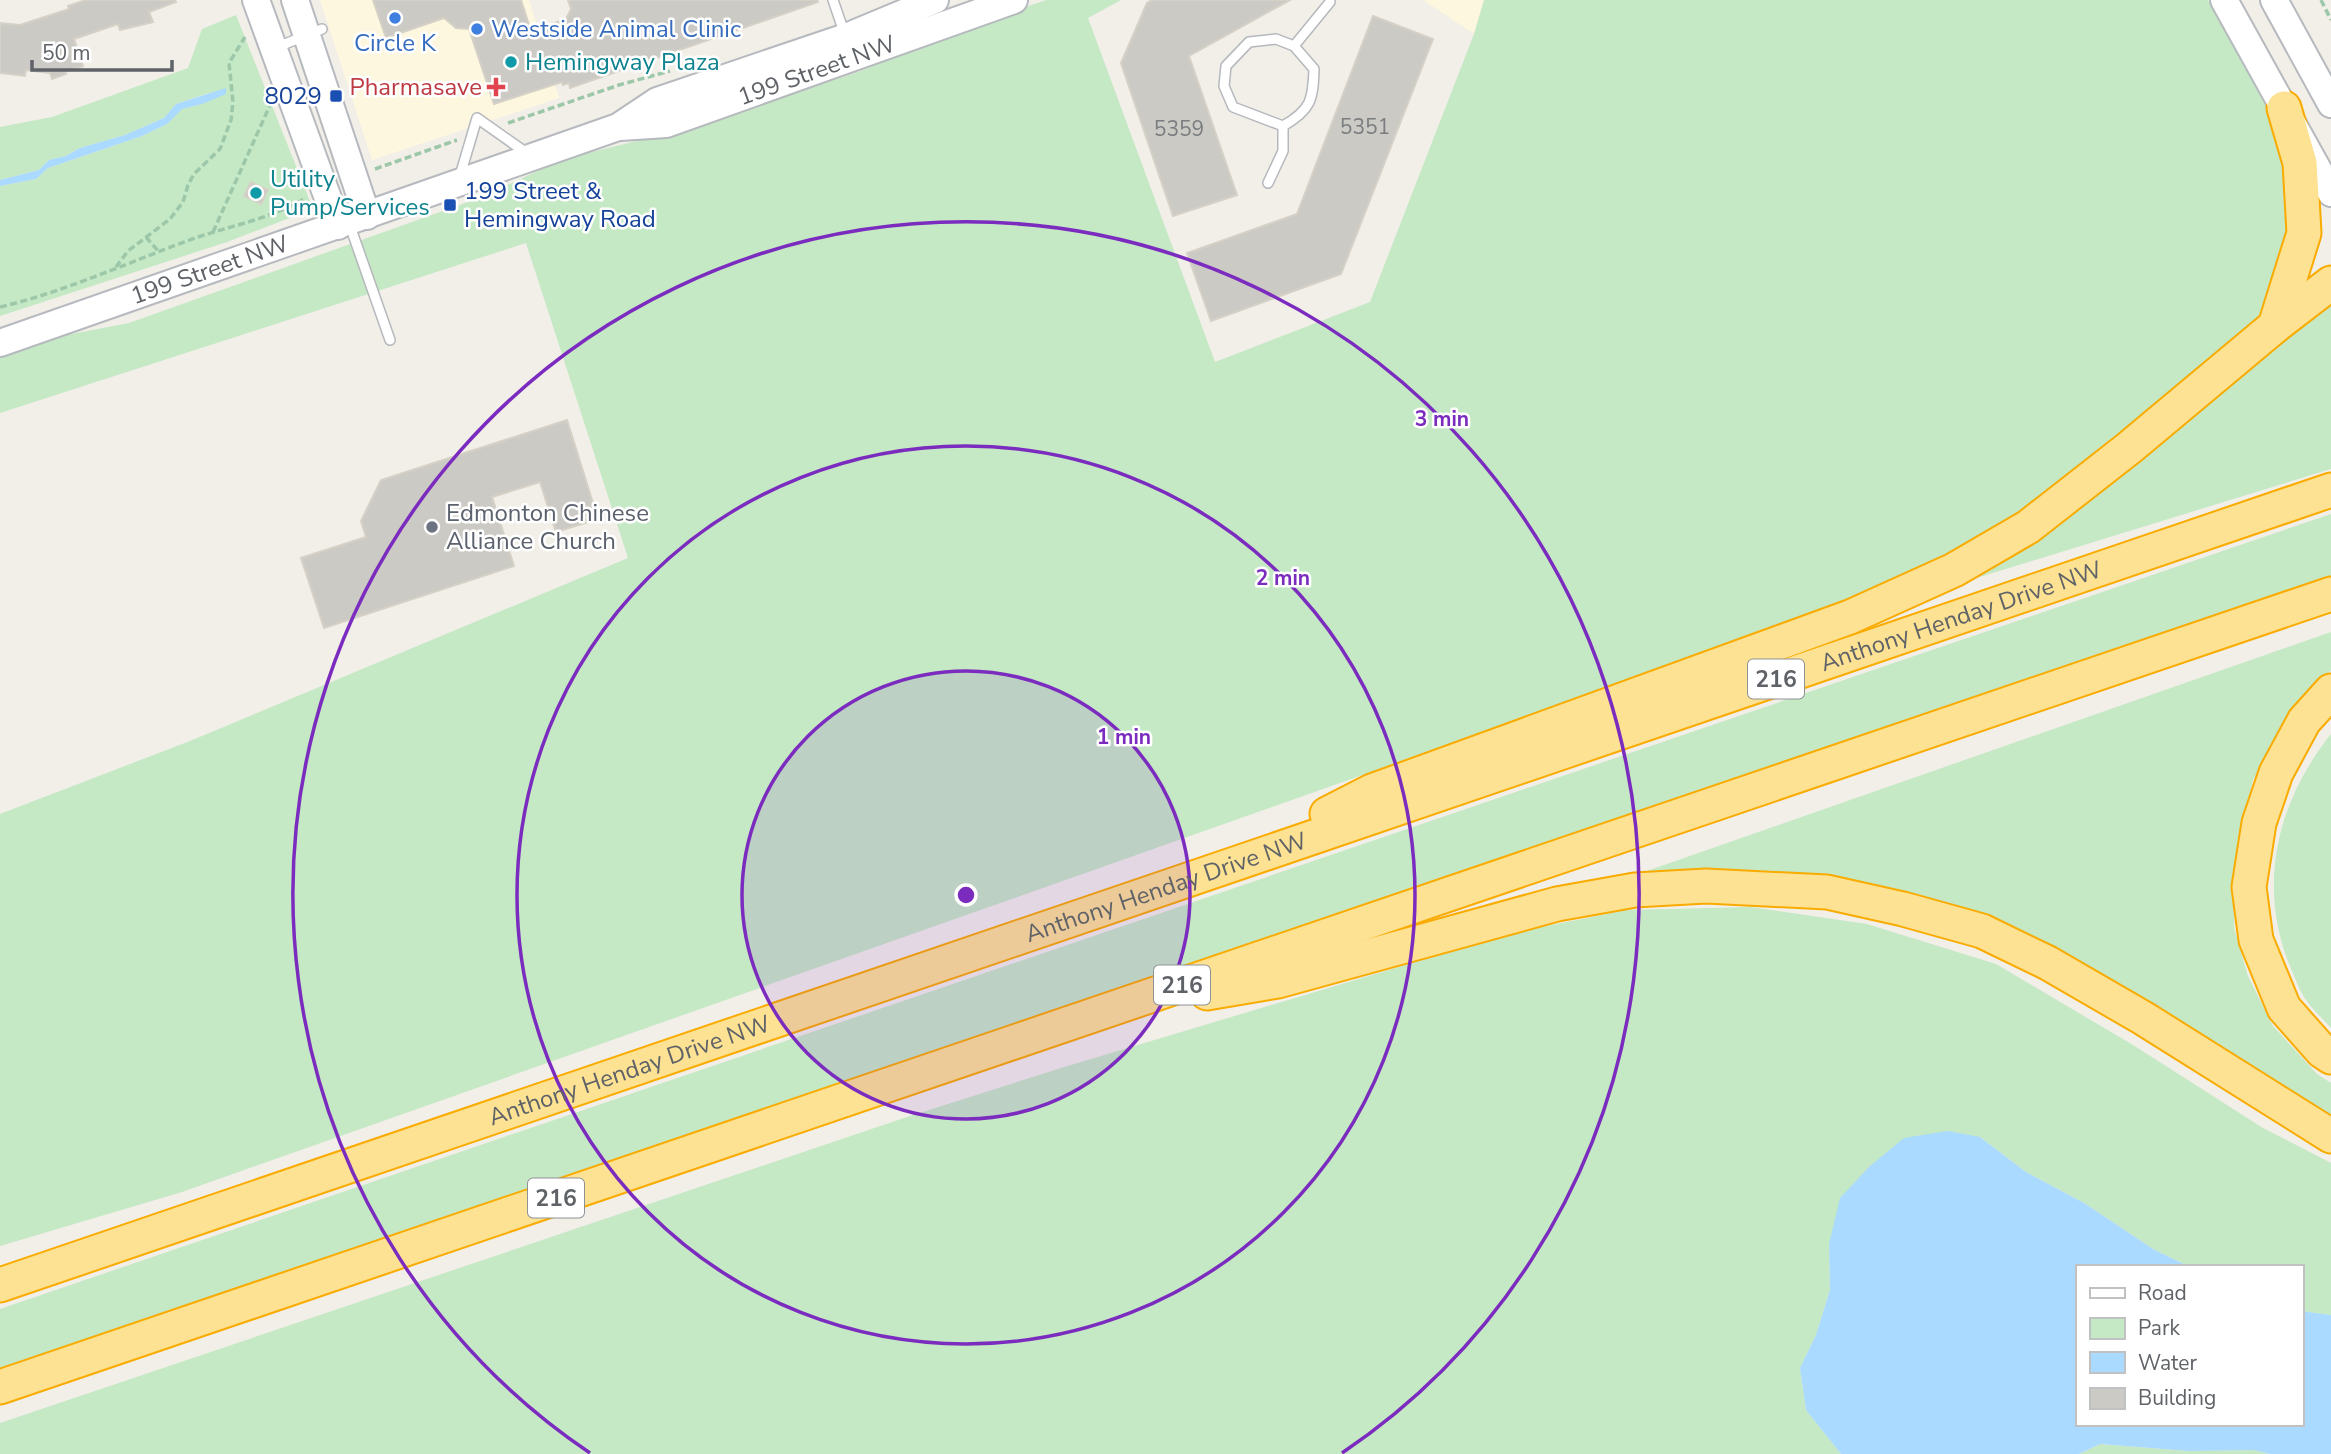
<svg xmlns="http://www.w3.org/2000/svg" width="2331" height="1454" viewBox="0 0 2331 1454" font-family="'Nunito Sans',sans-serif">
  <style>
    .commercial { fill: #fef7e0 }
    .green { fill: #c5e8c5 }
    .water { fill: #aadaff }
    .building { fill: #cccac5; stroke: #d6d1c6; stroke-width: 2 }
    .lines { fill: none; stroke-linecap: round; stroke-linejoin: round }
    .lane-casing { stroke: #b5b8bc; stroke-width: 12 }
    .secondary-casing { stroke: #b6babf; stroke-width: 30 }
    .highway-casing { stroke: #f9ab00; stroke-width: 37 }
    .path { stroke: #9cc7a9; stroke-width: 3.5; stroke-dasharray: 7 3.5; stroke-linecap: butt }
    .lane { stroke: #fff; stroke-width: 9 }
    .secondary { stroke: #fff; stroke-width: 26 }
    .highway { stroke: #fde293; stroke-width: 33 }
    .ring { fill: none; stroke: #7b2cbf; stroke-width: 3.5 }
    .shop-dot { fill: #3f7fe0; stroke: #fff; stroke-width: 2.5 }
    .culture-dot { fill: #0f9aa8; stroke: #fff; stroke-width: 2.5 }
    .health-dot { fill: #e0444e; stroke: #fff; stroke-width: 2.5 }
    .transit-dot { fill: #1a4fb4; stroke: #fff; stroke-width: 2.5 }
    .worship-dot { fill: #6b7280; stroke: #fff; stroke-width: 2.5 }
    .labels { text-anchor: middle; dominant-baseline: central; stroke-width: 5; stroke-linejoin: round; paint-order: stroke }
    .number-label { font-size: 21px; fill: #7a7d7f }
    .shield { fill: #fff; stroke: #8f9295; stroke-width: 2 }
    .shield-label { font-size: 23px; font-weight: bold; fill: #5f6368 }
    .shop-label { font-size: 24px; fill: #366cbe; stroke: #fff; text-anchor: start }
    .culture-label { font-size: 24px; fill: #0d838f; stroke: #fff; text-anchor: start }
    .street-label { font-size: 24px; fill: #5f6368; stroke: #fff }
    .health-label { font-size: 24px; fill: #be3a42; stroke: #fff; text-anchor: end }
    .transit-label { font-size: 24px; fill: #164399; stroke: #fff; text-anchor: end }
    .worship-label { font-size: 24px; fill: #5b616d; stroke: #fff; text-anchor: start }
    .centre { fill: #7b2cbf; stroke: #fff; stroke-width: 3.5 }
    .ring-label { font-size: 21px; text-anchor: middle; font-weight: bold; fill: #7b2cbf; stroke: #fff; stroke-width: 5; stroke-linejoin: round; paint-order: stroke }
  </style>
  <rect width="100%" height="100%" fill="#f1efe8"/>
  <g class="commercial">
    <polygon points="320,0 529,0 559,98 372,160"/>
    <polygon points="1423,0 1484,0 1474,34"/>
  </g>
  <g class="green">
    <polygon points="1046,0 1121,0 1088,18 1215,362 1370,302 1474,34 1484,0 2208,0 2276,123 2294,224 2277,286 2250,332 2026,509 1974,542 1872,595 182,1192 0,1246 0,814 190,741 628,558 526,243 0,413 0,353 35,341 129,323 482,197 563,159 694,127 858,72 979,23"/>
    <polygon points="236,15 313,209 227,242 0,316 0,186 36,179 48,168 142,136 167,124 181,109 202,104 209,93 176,104 164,118 125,135 80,148 66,156 49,160 39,170 0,180 0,127 52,117 188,68 202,29"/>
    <polygon points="2331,303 2331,469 1905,600 2098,490"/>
    <polygon points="2331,514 2331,578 0,1369 0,1309"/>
    <polygon points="2331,632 2331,670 2285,727 2253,780 2237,850 2234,928 2248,976 2273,1026 2317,1074 2331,1083 2331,1122 1972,921 1604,886"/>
    <path d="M2331,734V1028C2323,1019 2313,1010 2306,1000C2300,992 2296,980 2292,971C2256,888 2276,803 2331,734Z"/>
    <polygon points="1750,907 1867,924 1996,964 2133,1045 2263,1128 2331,1163 2331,1315 2301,1311 2301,1267 2190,1267 2153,1249 2084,1203 2026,1172 1980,1137 1829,1244 1830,1290 1816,1335 1800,1368 1806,1410 1841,1454 0,1454 0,1423 907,1117 1061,1068 1512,933 1627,910"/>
    <polygon points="2100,1444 2189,1451 2254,1450 2270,1454 2079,1454"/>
  </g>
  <g class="water">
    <polygon points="226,88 226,94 202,104 182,109 167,124 142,136 48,168 36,179 0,186 0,180 39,170 49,160 66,156 80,148 125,135 164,118 176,104"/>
    <polygon points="1948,1131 1980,1137 2026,1172 2084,1203 2153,1249 2190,1267 2077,1267 2077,1424 2301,1424 2301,1311 2331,1315 2331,1454 2270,1454 2254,1450 2189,1451 2100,1444 2079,1454 1841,1454 1806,1410 1800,1368 1816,1335 1830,1290 1829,1244 1840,1198 1870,1166 1904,1138"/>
  </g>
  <g class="building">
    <polygon points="86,0 175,0 176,2 149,12 153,22 120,30 118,24 74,39 83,66 65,72 66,74 52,79 50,73 26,70 25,76 0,73 0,23 20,25 69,9 68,6"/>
    <polygon points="373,0 521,0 531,31 566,19 571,9 568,0 817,0 818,2 570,88 569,83 563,85 562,82 494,104 469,29 456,28 444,18 386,38"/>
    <polygon points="1152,0 1290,0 1189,56 1237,195 1173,216 1121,63 1147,3"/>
    <polygon points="1373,16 1433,39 1341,274 1211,321 1187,253 1297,214"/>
    <polygon points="251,182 268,190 261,204 244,196"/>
    <polygon points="567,420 598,519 556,532 540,482 492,497 514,566 324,628 301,558 366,537 361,521 381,480"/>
  </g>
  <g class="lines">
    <g class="lane-casing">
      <g id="lane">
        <polyline points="833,0 845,35"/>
        <path d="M1276,39L1294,46L1314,69C1313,100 1311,110 1283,126L1233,107L1224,86L1226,66L1249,42Z"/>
        <polyline points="1294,46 1330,2"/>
        <polyline points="275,48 322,29"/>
        <polyline points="459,179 477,118 528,154"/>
        <polyline points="1268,183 1283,151 1283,126"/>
        <polyline points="349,223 390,340"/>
      </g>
    </g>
    <g class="secondary-casing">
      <g id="secondary">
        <polyline points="256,0 338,226"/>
        <polyline points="295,0 367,216"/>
        <polyline points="2224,0 2331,193"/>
        <polyline points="2274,0 2331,104"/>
        <path id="s1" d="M620,127L666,124L1014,0"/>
        <path id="s2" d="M0,343L618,127L657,101L846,37L935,0"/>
      </g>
    </g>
    <g class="highway-casing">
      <g id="highway">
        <polyline points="2275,326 2304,233 2300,163 2284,108"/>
        <polyline points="2331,691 2304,721 2276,773 2259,823 2249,887 2256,940 2284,1008 2322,1051 2331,1057"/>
        <polyline points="1327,814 1372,791 1850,617 1954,570 2028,527 2129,448 2275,326 2331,283"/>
        <polyline points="1207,993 1278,981 1557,904 1635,890 1706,886 1827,892 1903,909 1982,931 2048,963 2143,1018 2331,1136"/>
        <path id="s3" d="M0,1285L2331,490"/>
        <polyline points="0,1387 2331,594"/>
      </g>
    </g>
    <g class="path">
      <polyline points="2321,0 2331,20"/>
      <polyline points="508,123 619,85 670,71"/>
      <polyline points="375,169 457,140"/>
      <polyline points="213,232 271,103"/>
      <polyline points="146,237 159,252"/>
      <polyline points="116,267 128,251 170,219 183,202 188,185 194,174 220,149 231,120 233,102 229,63 245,37"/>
      <path d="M0,307C68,291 133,260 198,237C234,225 272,218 304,199"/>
    </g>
    <use href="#lane" class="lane"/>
    <use href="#secondary" class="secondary"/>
    <use href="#highway" class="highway"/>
  </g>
  <circle cx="966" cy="895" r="224" fill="#7b2cbf" fill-opacity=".12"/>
  <g class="ring">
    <circle cx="966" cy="895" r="224"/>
    <circle cx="966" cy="895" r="449"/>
    <path d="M590 1453A673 673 0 1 1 1342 1453"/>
  </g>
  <g class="shop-dot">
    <circle cx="395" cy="18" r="7"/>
    <circle cx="477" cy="29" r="7"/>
  </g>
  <g class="culture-dot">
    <circle cx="511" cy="62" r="7"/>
    <circle cx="256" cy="193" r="7"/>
  </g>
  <path class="health-dot" d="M492.5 76.5h7v7h7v7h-7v7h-7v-7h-7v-7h7z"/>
  <g class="transit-dot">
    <rect x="329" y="89" width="14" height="14" rx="3.5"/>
    <rect x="443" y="198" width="14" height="14" rx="3.5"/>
  </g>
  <circle class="worship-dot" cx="432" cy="527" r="7"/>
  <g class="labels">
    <g class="number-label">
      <text x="1365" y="127">5351</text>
      <text x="1179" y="129">5359</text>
    </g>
    <g class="shield">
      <rect x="1748" y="659.5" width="56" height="39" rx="5"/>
      <rect x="1154" y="965.5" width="56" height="39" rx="5"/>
      <rect x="528" y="1178.5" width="56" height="39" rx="5"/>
    </g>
    <g class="shield-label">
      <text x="1776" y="679">216</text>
      <text x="1182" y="985">216</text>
      <text x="556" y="1198">216</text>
    </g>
    <g class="shop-label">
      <text x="491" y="29">Westside Animal Clinic</text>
      <text x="395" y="43" text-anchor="middle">Circle K</text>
    </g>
    <g class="culture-label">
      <text x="525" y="62">Hemingway Plaza</text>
      <text x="270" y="179">Utility<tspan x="270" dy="28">Pump/Services</tspan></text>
    </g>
    <g class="street-label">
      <text stroke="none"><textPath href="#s1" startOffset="206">199 Street NW</textPath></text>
      <text stroke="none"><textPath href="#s2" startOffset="222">199 Street NW</textPath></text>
      <text stroke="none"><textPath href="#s3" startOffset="2072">Anthony Henday Drive NW</textPath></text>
      <text stroke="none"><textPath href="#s3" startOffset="1232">Anthony Henday Drive NW</textPath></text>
      <text stroke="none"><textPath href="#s3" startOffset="665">Anthony Henday Drive NW</textPath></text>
    </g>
    <g class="health-label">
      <text x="482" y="87">Pharmasave</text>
    </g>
    <g class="transit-label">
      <text x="322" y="96">8029</text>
      <text x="464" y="191" text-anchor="start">199 Street &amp;<tspan x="464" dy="28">Hemingway Road</tspan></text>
    </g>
    <g class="worship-label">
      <text x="446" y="513">Edmonton Chinese<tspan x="446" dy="28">Alliance Church</tspan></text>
    </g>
  </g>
  <circle cx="966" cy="895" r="10" class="centre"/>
  <g class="ring-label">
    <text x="1442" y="426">3 min</text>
    <text x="1283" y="585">2 min</text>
    <text x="1124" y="744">1 min</text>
  </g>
  <rect x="2076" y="1265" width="228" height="161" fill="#ffffff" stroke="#bfc1c3" stroke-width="2"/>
  <rect x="2090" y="1288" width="35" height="10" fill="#ffffff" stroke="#bfc1c3" stroke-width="2"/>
  <text x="2138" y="1300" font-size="21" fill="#5f6368">Road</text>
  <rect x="2090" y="1318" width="35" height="21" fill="#c5e8c5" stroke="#bfc1c3" stroke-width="2"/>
  <text x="2138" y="1335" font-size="21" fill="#5f6368">Park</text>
  <rect x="2090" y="1352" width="35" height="21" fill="#aadaff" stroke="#bfc1c3" stroke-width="2"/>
  <text x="2138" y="1370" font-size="21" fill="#5f6368">Water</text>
  <rect x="2090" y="1388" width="35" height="21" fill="#cccac5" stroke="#bfc1c3" stroke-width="2"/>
  <text x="2138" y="1405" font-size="21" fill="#5f6368">Building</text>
  <path d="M32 60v10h140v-10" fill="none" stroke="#5f6368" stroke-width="3.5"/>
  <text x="42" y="60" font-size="21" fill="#5f6368" stroke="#ffffff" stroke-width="5" paint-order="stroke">50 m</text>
</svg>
